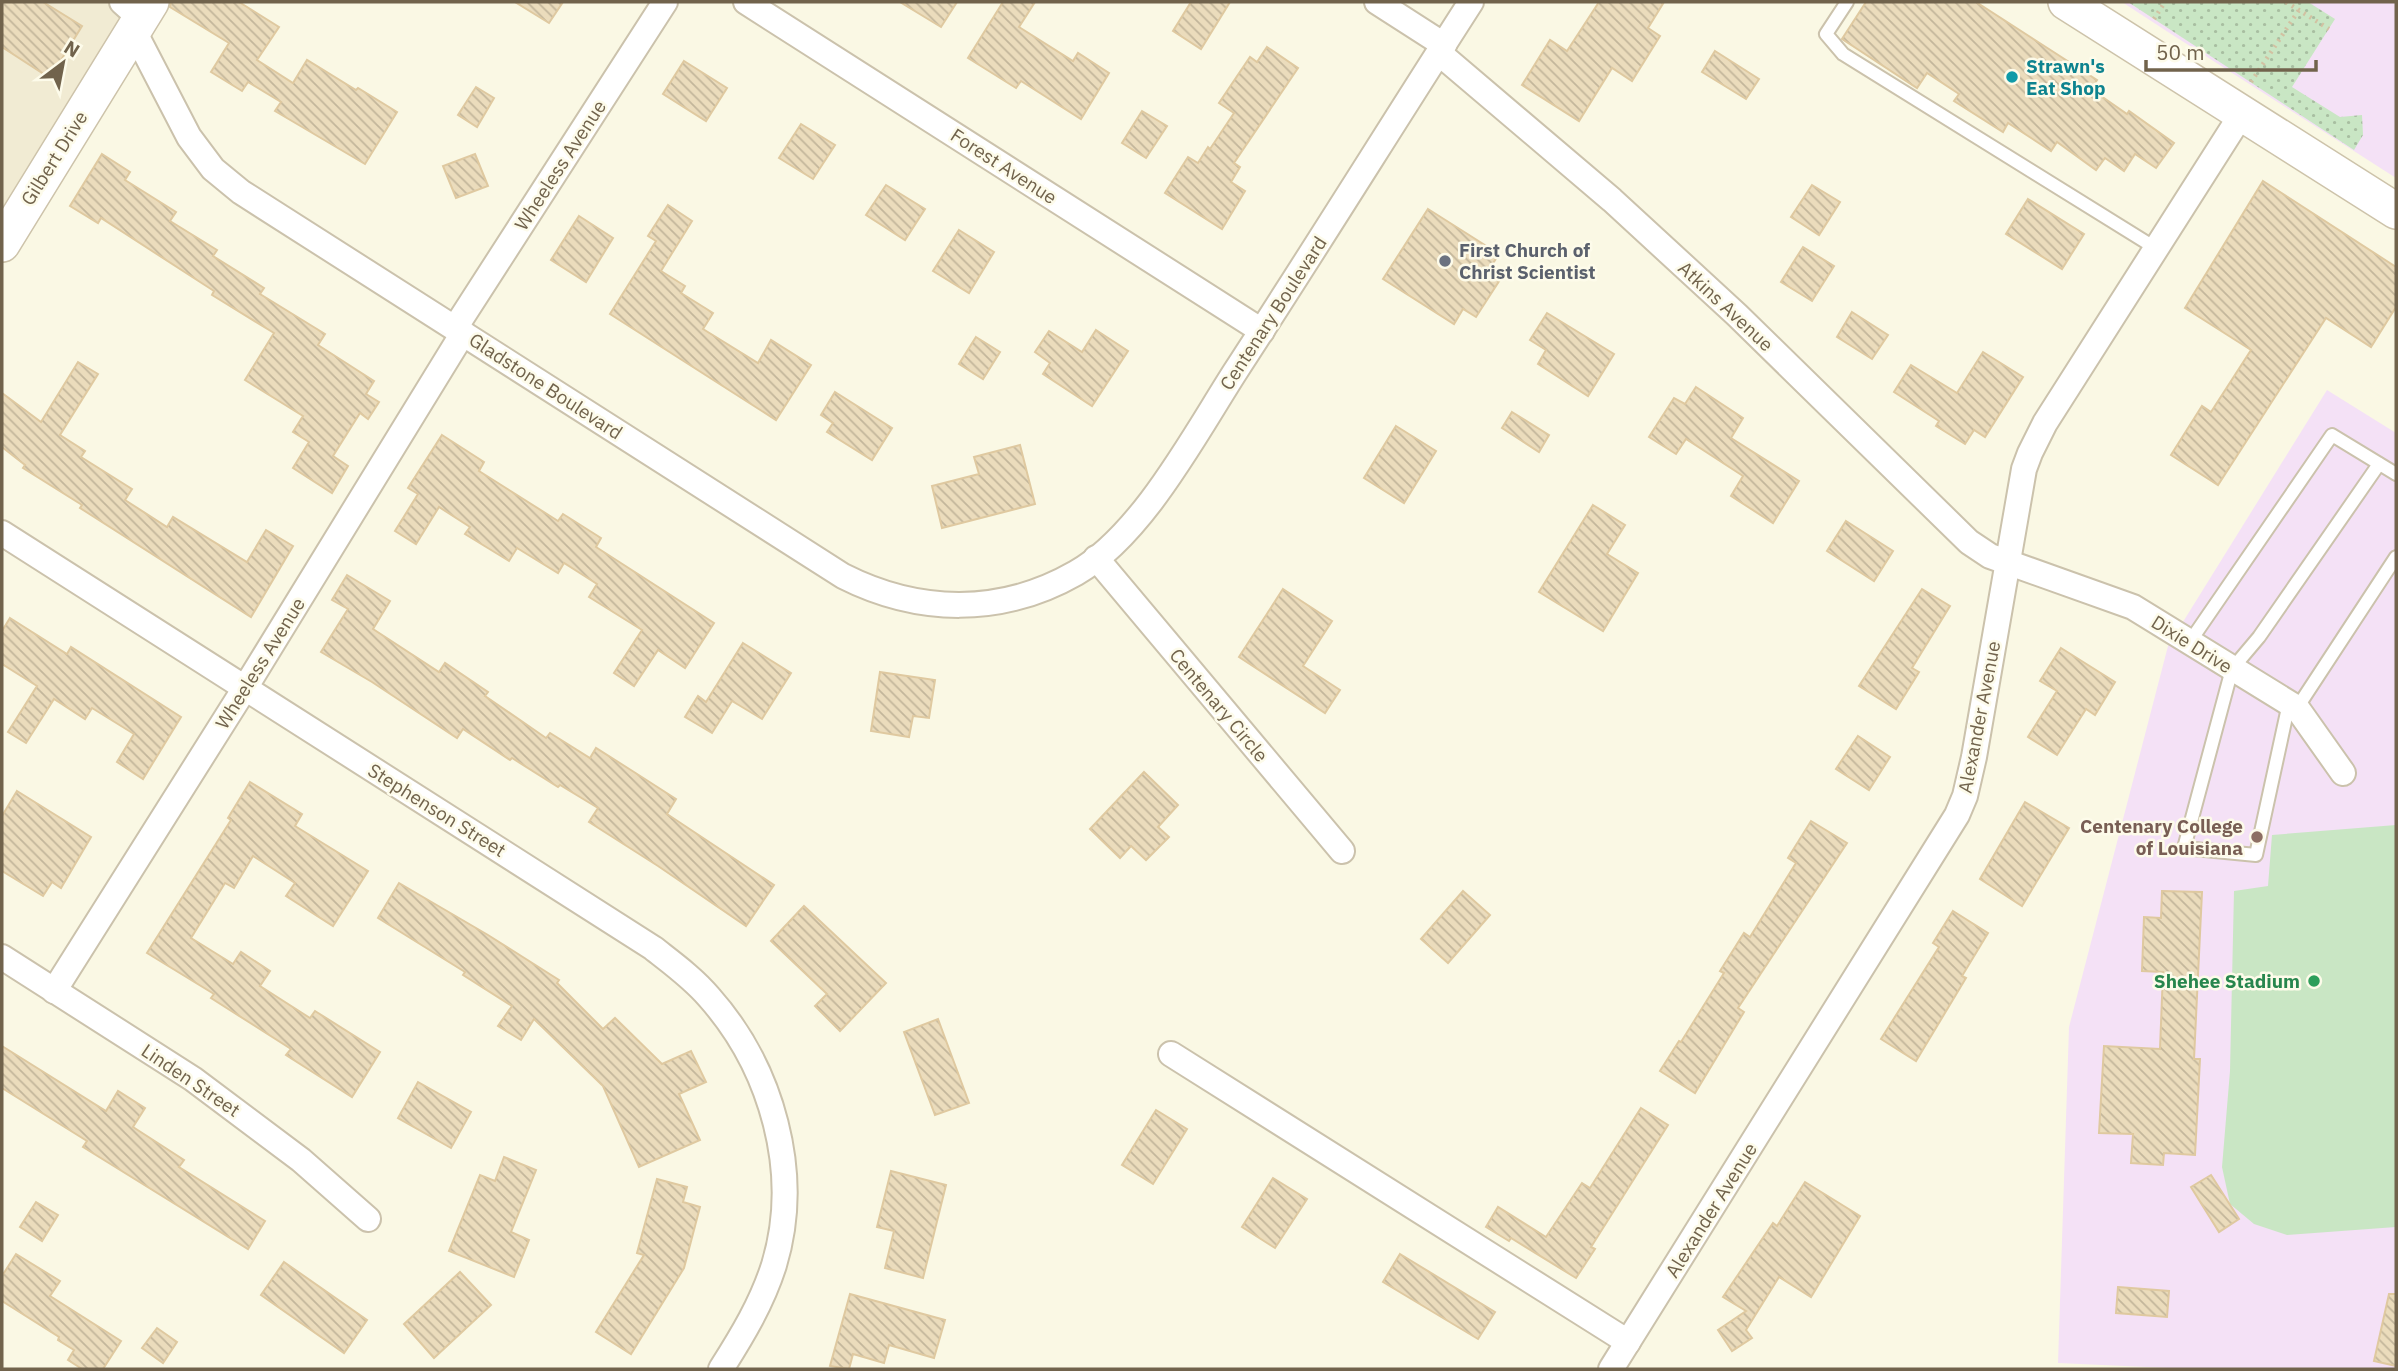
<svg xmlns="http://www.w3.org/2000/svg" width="2398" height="1371" viewBox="0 0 2398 1371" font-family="'IBM Plex Sans',sans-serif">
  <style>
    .residential { fill: #f1ebd3 }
    .education { fill: #f4e1f6 }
    .grass { fill: url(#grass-dots) }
    .green { fill: #c9e6c4 }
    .building { fill: url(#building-back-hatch); stroke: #dfc9a0; stroke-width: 2 }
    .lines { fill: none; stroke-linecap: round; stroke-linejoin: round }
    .lane-casing { stroke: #cbc2ac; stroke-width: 16 }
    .street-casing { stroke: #cbc2ac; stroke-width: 28 }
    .secondary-casing { stroke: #cdc3aa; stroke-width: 38 }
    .path { stroke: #d2c1a2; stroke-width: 4.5; stroke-dasharray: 2 5; stroke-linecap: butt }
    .lane { stroke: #fff; stroke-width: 12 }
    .street { stroke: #fff; stroke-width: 24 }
    .secondary { stroke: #fff; stroke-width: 35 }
    .culture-dot { fill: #0f9aa8; stroke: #fdfbea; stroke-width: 2.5 }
    .worship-dot { fill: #6b7280; stroke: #fdfbea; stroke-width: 2.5 }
    .education-dot { fill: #8d6e63; stroke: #fdfbea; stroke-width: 2.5 }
    .leisure-dot { fill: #2e9e5b; stroke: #fdfbea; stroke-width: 2.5 }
    .labels { text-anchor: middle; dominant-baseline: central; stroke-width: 5; stroke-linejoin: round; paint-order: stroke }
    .culture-label { font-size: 19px; font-weight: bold; fill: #0d838f; stroke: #fdfbea; text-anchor: start }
    .street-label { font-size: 19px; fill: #71634c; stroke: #fdfbea }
    .worship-label { font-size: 19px; font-weight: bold; fill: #5b616d; stroke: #fdfbea; text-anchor: start }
    .education-label { font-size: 19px; font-weight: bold; fill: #785e54; stroke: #fdfbea; text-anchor: end }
    .leisure-label { font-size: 19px; font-weight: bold; fill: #27864d; stroke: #fdfbea; text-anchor: end }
  </style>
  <defs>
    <pattern id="grass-dots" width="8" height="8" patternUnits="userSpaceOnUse" patternTransform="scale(1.75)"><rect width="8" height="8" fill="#c9e6c4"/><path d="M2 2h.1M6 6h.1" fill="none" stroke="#a8bea1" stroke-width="1.8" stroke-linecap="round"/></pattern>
    <pattern id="building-back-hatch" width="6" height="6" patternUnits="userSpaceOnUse" patternTransform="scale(1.75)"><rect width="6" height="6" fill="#ebdcbc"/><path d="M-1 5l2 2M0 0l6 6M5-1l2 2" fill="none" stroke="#c3b69b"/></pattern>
  </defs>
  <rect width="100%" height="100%" fill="#faf8e4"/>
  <polygon class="residential" points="2,2 130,2 2,211"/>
  <g class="education">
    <polygon points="2122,2 2396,2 2396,178 2168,32"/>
    <polygon points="2327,390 2396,433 2396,1369 2191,1369 2058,1363 2069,1027 2168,646"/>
  </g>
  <polygon class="grass" points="2128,2 2308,2 2335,19 2292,87 2340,117 2362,115 2363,135 2354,150"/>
  <polygon class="green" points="2396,825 2396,1227 2287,1235 2254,1224 2230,1204 2222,1167 2230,1071 2234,891 2268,886 2272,835"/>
  <g class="building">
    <polygon points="2,2 43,2 82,26 50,78 2,47"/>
    <polygon points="171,2 239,2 279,27 257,60 293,83 307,60 356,90 358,88 397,112 365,164 275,111 281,102 248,82 242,91 211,72 229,43 170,7"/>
    <polygon points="515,2 563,2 549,23"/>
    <polygon points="900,2 957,2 941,27"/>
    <polygon points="1003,2 1035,2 1019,27 1073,61 1078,53 1109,73 1081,119 1021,81 1016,88 968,58"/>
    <polygon points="1191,2 1230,2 1201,49 1173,31"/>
    <polygon points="1599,2 1664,2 1648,28 1660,36 1632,81 1612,68 1579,121 1522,85 1550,40 1567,51"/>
    <polygon points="1866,2 1976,2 2097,80 2091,89 2127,114 2129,111 2174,143 2156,168 2135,154 2124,171 2105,158 2096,170 2057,142 2051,151 2008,123 2003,132 1954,101 1959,94 1927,73 1917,88 1842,39"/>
    <polygon points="1267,47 1298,68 1234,163 1240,167 1231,182 1245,191 1222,229 1165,193 1188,157 1198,163 1208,147 1210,149 1234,113 1219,103 1250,57 1257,62"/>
    <polygon points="1715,51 1759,79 1746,99 1702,72"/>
    <polygon points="684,61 727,88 706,121 663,94"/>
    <polygon points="476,87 494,98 477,127 458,115"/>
    <polygon points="1142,111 1167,126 1146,158 1122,143"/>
    <polygon points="801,124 835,145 813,179 779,158"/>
    <polygon points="102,154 130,172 125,180 176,212 170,221 217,250 213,256 264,288 260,294 325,334 318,345 374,381 366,394 379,402 368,419 360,413 333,456 348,466 332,493 293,468 309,442 293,432 303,416 245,380 274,333 212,295 214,291 101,218 98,223 70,206"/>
    <polygon points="475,154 488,186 456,198 443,166"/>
    <polygon points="2263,181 2396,267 2396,307 2371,347 2326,318 2218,485 2171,455 2202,406 2211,412 2251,350 2185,308"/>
    <polygon points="886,185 925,209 905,240 866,215"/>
    <polygon points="1812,185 1840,202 1819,235 1791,217"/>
    <polygon points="2028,199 2084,234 2062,269 2006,234"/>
    <polygon points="668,205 692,221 661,271 685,286 681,293 713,313 703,329 758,363 771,340 811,365 776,420 610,314 656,241 648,236"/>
    <polygon points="1428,209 1499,254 1490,268 1503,275 1476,317 1463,309 1454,324 1383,279"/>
    <polygon points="579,216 613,238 586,282 551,260"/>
    <polygon points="959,230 994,252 969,293 933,271"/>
    <polygon points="1803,247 1834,266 1812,301 1781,282"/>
    <polygon points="1852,312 1888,335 1872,359 1837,337"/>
    <polygon points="1547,313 1614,354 1588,396 1538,364 1546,350 1530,340"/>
    <polygon points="1096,330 1128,351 1092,406 1043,374 1050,363 1035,352 1049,331 1082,352"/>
    <polygon points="976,337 1000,352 983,379 959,364"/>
    <polygon points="1983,352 2023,377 1985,437 1974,430 1965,444 1936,426 1939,421 1894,392 1911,365 1957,393"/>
    <polygon points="78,362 98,374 60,435 85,451 81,457 132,489 125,500 167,527 173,517 247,562 266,530 293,546 251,617 80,508 82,505 23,468 25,465 2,447 2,393 41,422"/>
    <polygon points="1696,387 1743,418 1731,438 1799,481 1773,523 1731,496 1743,476 1686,439 1676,454 1649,437 1674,398 1685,404"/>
    <polygon points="835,392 892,428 872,460 827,432 833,423 821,415"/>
    <polygon points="1512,412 1549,435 1539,452 1502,428"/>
    <polygon points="1396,426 1436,451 1404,503 1364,478"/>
    <polygon points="442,435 484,462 479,471 558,521 563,514 601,538 596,547 714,623 685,668 658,650 634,686 614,673 642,630 589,597 597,584 564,563 558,573 517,548 509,561 465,534 470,527 439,507 416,544 395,531 418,494 408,488"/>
    <polygon points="1020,445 1035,504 942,528 932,486 979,474 974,457"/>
    <polygon points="1593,505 1625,525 1607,554 1638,573 1603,631 1539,592"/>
    <polygon points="1846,521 1893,551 1874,581 1827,551"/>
    <polygon points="347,575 390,601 373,629 439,672 445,663 488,692 485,696 546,738 550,733 590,758 596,748 634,772 676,799 667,814 774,885 746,926 658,866 589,822 598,808 560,785 558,787 512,758 510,760 463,729 457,738 372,682 321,652 348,609 332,600"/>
    <polygon points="1283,589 1332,621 1303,666 1340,690 1325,713 1239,657"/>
    <polygon points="1922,589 1950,606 1912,668 1919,672 1896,709 1859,686"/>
    <polygon points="10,618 67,654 71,647 181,717 143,779 117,762 134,734 92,708 85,719 54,699 26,743 8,732 37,686 2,664 2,631"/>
    <polygon points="743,643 791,673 762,719 732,701 712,733 685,717 698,696 706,702"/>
    <polygon points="2061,648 2115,682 2095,715 2086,709 2057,755 2028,737 2057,691 2040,681"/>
    <polygon points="880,672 935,680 929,718 913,716 909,737 871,731"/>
    <polygon points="1858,736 1890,757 1869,790 1836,769"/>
    <polygon points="1144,772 1178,805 1158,827 1169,837 1146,860 1131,846 1120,858 1090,829"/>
    <polygon points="250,782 302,814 295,826 368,871 333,926 286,896 295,883 253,856 234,888 225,883 191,938 233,964 241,952 270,971 260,986 310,1018 315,1011 380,1052 352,1097 286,1055 291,1049 211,998 214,994 147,953 231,820 228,818"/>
    <polygon points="17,791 91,837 61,888 52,882 43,896 2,871 2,816"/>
    <polygon points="2025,802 2069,828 2022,906 1980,879"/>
    <polygon points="1811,821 1847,843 1738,1008 1744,1012 1695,1093 1660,1071 1679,1041 1681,1042 1724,973 1720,971 1744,933 1750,937 1796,863 1788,858"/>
    <polygon points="399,883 488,935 559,980 557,983 603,1029 615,1018 662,1064 691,1051 706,1082 679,1094 700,1140 639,1167 603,1086 534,1019 521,1040 498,1026 512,1006 463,975 465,972 378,918"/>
    <polygon points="1463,891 1490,915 1448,963 1421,939"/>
    <polygon points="2162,891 2202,892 2194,1059 2200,1059 2195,1155 2164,1153 2163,1165 2131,1163 2133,1134 2099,1133 2104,1046 2160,1049 2163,972 2142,971 2144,917 2161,918"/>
    <polygon points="804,906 886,983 840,1031 815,1006 827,994 771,941"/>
    <polygon points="1953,911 1988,933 1962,976 1966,978 1916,1061 1881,1039 1939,947 1933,943"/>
    <polygon points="938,1019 969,1103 935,1115 904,1032"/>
    <polygon points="2,1046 106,1111 118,1091 145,1108 133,1127 184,1160 179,1167 265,1221 248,1249 83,1147 87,1141 2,1088"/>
    <polygon points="418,1082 471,1112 451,1148 398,1118"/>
    <polygon points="1641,1108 1668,1125 1591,1247 1595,1249 1576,1278 1511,1238 1509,1241 1486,1227 1498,1207 1546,1237 1582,1183 1590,1188"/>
    <polygon points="1156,1110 1187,1129 1153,1184 1122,1165"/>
    <polygon points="504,1157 536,1170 511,1232 529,1240 514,1277 449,1251 480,1175 495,1181"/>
    <polygon points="891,1171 946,1185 923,1278 885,1268 894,1231 877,1227"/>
    <polygon points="2211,1175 2239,1219 2219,1232 2191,1187"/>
    <polygon points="1273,1178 1307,1199 1275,1248 1242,1227"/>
    <polygon points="657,1179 687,1187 683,1202 700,1207 684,1268 631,1354 596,1332 644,1255 637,1253"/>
    <polygon points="1805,1182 1860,1216 1811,1297 1779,1277 1746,1330 1752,1338 1732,1351 1718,1330 1746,1311 1723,1297 1773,1223 1777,1226"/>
    <polygon points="36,1202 58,1215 42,1241 20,1227"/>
    <polygon points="16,1254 60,1281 50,1296 121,1341 103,1369 82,1369 68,1360 74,1350 58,1340 59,1337 2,1301 2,1276"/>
    <polygon points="1400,1254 1495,1312 1478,1339 1383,1282"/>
    <polygon points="284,1262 367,1320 344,1353 261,1295"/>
    <polygon points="460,1272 491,1305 434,1358 404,1324"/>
    <polygon points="2118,1287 2169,1291 2167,1317 2116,1313"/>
    <polygon points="850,1294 945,1320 934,1358 889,1345 884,1363 853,1354 849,1369 830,1366"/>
    <polygon points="2389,1294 2396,1294 2396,1366 2374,1361"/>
    <polygon points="157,1328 177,1342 163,1363 142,1348"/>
  </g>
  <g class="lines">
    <g class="lane-casing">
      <g id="lane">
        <polyline points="1847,2 1826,34 1843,54 2157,249"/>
        <polyline points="2189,643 2332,435 2396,474"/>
        <polyline points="2289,703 2256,855 2184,848 2232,669 2259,637 2379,464"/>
        <polyline points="2297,708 2396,557"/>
      </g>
    </g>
    <g class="street-casing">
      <g id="street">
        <polyline points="122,2 141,19"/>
        <polyline points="746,2 1262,331"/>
        <polyline points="1377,2 1444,45"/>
        <path d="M134,31L189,137L213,169L241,192L843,576C918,614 1001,616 1076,573C1142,535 1194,436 1235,372C1315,249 1392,125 1471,2"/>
        <polyline points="1439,53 1612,200 1737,315 1969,542 1990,556 2133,607 2297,708 2343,773"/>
        <polyline points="455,328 665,2"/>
        <path d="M2,533L653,948C672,963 693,978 709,997C772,1068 802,1173 774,1265C762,1303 742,1336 721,1369"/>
        <polyline points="1096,558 1342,851"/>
        <polyline points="2,957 193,1079 301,1160 368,1219"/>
        <polyline points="54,991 245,688 463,333"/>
        <polyline points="1171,1054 1628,1342"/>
        <polyline points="1611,1369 1957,815 1965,796 1974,757 2024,469 2030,453 2045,423 2243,112"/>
      </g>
    </g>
    <g class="secondary-casing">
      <g id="secondary">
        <polyline points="2066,2 2396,211"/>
        <polyline points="2,244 151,2"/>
      </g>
    </g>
    <g class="path">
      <polyline points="2286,2 2329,29"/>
      <polyline points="2154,19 2165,2"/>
      <polyline points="2251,82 2299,10"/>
    </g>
    <use href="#lane" class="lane"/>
    <use href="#street" class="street"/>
    <use href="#secondary" class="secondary"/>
  </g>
  <circle class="culture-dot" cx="2012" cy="77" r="7"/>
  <circle class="worship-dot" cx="1445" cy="261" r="7"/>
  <circle class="education-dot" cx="2257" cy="837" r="7"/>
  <circle class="leisure-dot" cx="2314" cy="981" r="7"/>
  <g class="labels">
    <g class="culture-label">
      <text x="2026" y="66">Strawn's<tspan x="2026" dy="22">Eat Shop</tspan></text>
    </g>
    <g class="street-label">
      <text transform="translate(54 158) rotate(-58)">Gilbert Drive</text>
      <text transform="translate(560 165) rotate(-57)">Wheeless Avenue</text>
      <text transform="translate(1004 166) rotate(33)">Forest Avenue</text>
      <text transform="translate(1726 306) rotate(43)">Atkins Avenue</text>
      <text transform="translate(1273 313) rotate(-57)">Centenary Boulevard</text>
      <text transform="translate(546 386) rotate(33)">Gladstone Boulevard</text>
      <text transform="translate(2192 644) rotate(32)">Dixie Drive</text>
      <text transform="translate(260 663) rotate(-58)">Wheeless Avenue</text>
      <text transform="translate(1219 705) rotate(50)">Centenary Circle</text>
      <text transform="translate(1979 717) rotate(-79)">Alexander Avenue</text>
      <text transform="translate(437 810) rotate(32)">Stephenson Street</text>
      <text transform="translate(191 1080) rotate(34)">Linden Street</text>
      <text transform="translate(1711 1210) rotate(-58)">Alexander Avenue</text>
    </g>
    <g class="worship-label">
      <text x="1459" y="250">First Church of<tspan x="1459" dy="22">Christ Scientist</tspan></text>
    </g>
    <g class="education-label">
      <text x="2243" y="826">Centenary College<tspan x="2243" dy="22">of Louisiana</tspan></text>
    </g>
    <g class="leisure-label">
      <text x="2300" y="981">Shehee Stadium</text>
    </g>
  </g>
  <rect width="2398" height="1371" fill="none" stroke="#71634c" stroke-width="7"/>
  <g transform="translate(63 63) rotate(32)" stroke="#fdfbea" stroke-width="5" paint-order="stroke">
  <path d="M0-5L12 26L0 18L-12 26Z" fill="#71634c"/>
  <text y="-10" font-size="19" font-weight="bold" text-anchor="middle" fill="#71634c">N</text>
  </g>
  <path d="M2146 60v10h170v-10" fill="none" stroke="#71634c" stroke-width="3.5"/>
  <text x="2156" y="60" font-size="21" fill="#71634c" stroke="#fdfbea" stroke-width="5" paint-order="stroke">50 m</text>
</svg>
